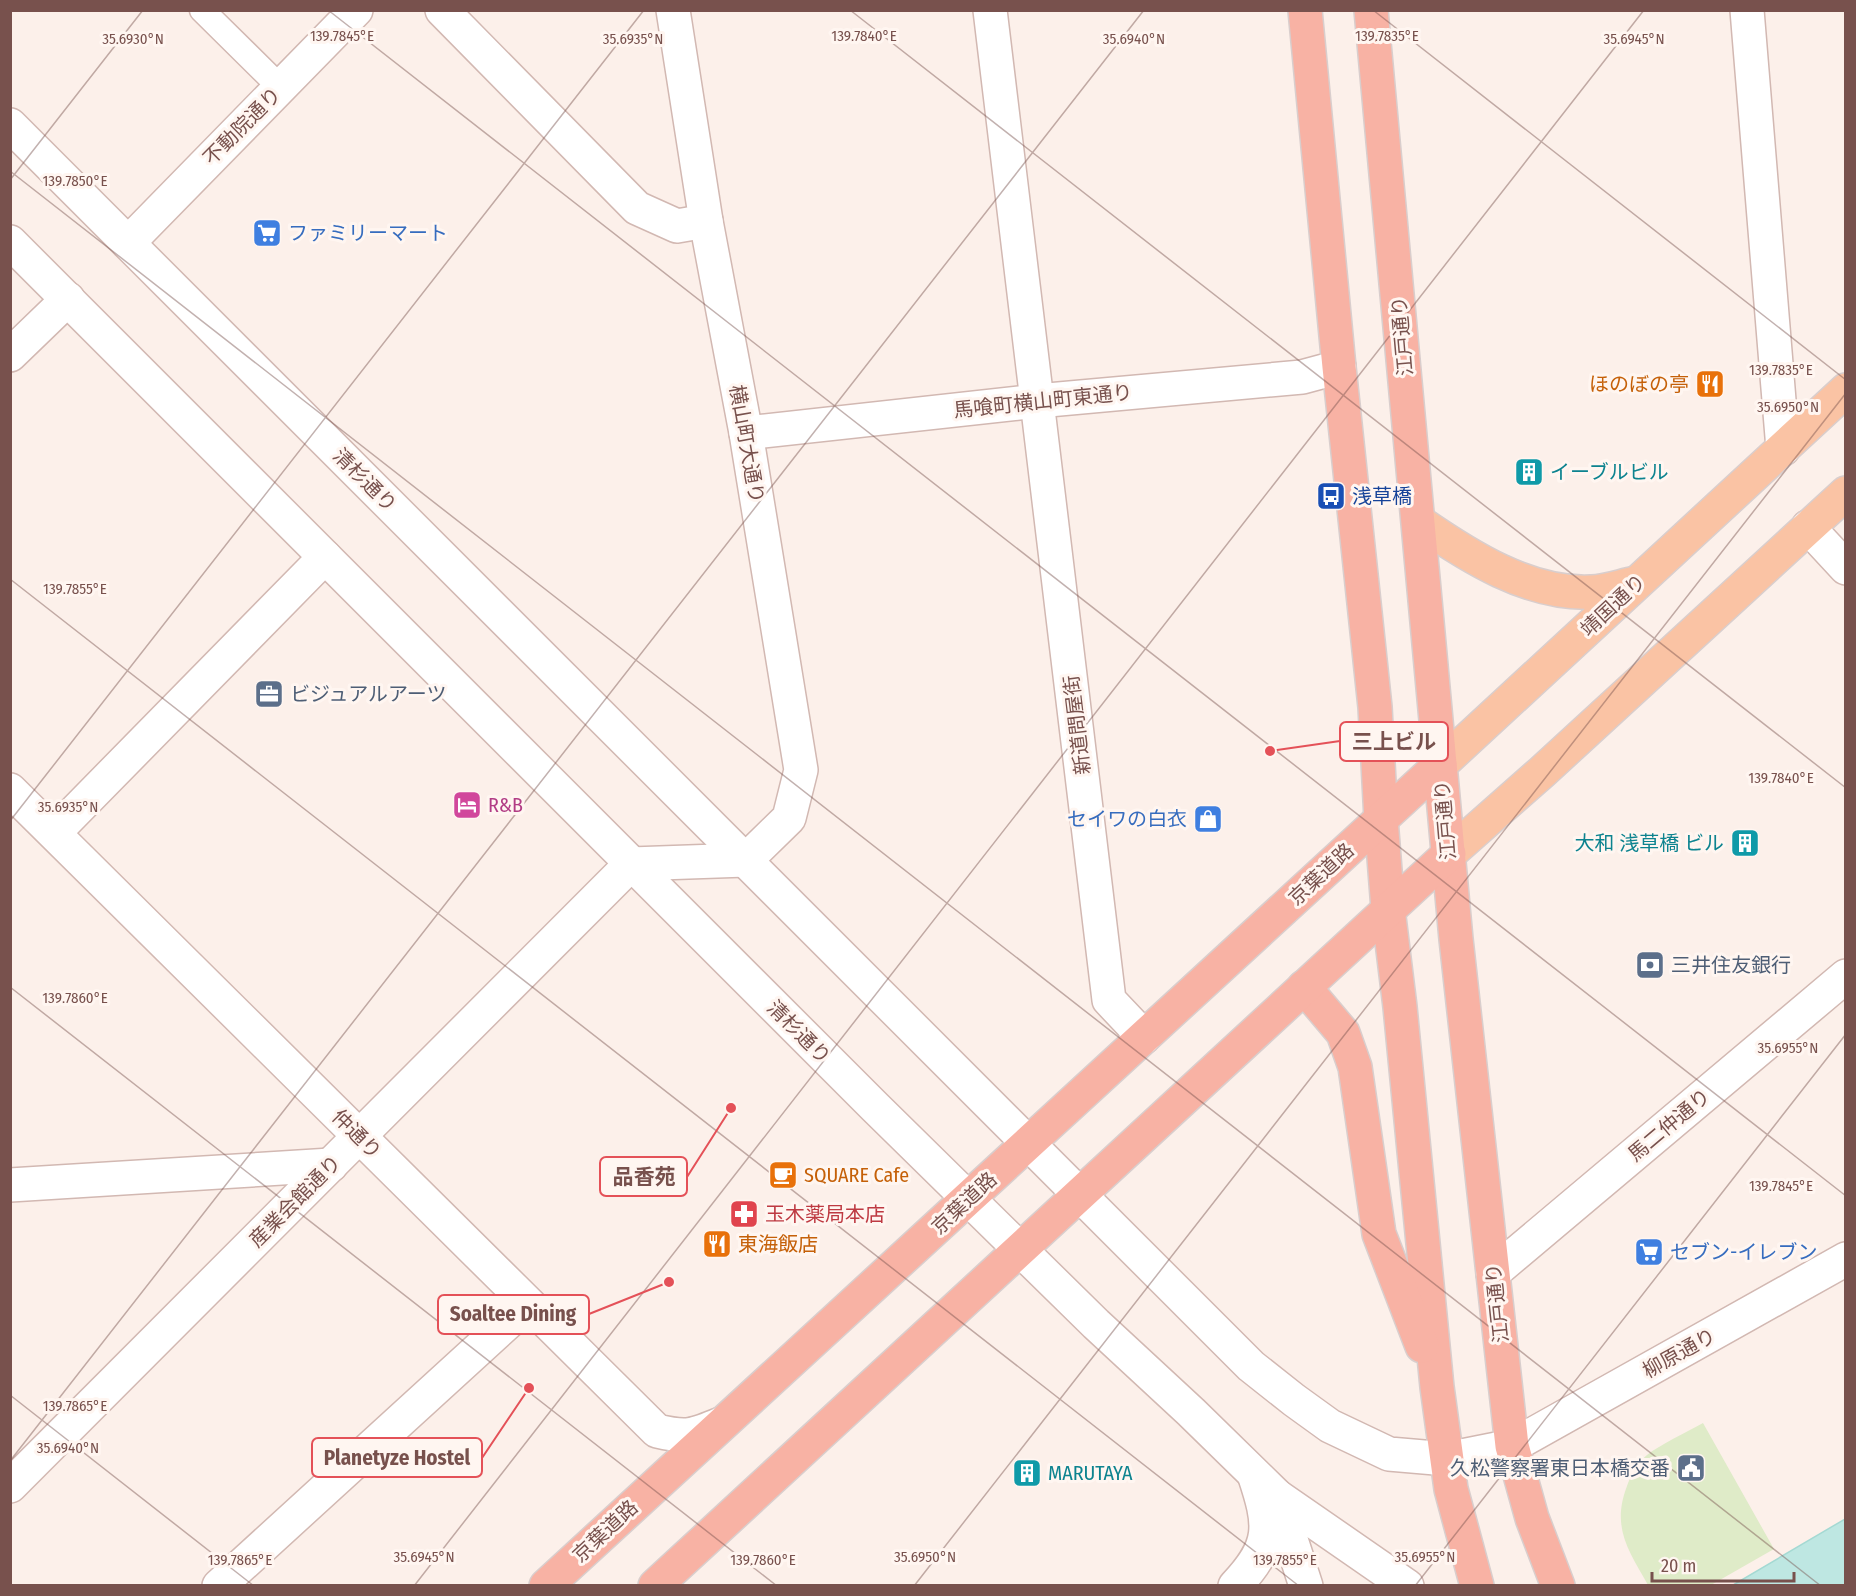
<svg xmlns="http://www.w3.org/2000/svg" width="1856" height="1596" viewBox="0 0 1856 1596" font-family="'Fira Sans Condensed','Noto Sans JP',sans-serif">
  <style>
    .green { fill: #dfebc8 }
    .water { fill: #bee7e2; stroke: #a4d9d3; stroke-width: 1.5 }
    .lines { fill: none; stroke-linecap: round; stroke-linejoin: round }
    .service-casing { stroke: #d2b8b2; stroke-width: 27 }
    .minor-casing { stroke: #d2b8b2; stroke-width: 36 }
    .tertiary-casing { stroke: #d2b8b2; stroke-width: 36 }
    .primary-casing { stroke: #d9cecd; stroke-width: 36 }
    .trunk-casing { stroke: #d9cecd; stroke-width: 36 }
    .service { stroke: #fff; stroke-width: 24 }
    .minor { stroke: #fff; stroke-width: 33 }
    .tertiary { stroke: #fff; stroke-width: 33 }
    .primary { stroke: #fac3a4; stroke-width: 33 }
    .trunk { stroke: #f8b2a4; stroke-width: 33 }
    .ticks { fill: none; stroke: #78514d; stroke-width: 1.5; stroke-opacity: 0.45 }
    .labels { text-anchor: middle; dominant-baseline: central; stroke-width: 6; stroke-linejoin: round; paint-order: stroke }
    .street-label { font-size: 20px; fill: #78514d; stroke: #fff6f1 }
    .shop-label { font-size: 20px; fill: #366cbe; stroke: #fff6f1; text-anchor: start }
    .food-label { font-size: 20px; fill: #c56008; stroke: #fff6f1; text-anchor: start }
    .culture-label { font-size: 20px; fill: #0d838f; stroke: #fff6f1; text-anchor: start }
    .transit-label { font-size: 20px; fill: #164399; stroke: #fff6f1; text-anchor: start }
    .service-label { font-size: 20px; fill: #4e5e75; stroke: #fff6f1; text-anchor: start }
    .hotel-label { font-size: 20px; fill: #b23c85; stroke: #fff6f1; text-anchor: start }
    .health-label { font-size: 20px; fill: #be3a42; stroke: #fff6f1; text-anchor: start }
    .ticks-label { font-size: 15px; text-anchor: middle; fill: #78514d; stroke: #fff6f1; stroke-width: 6; stroke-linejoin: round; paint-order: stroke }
    .leader { fill: none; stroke: #e45158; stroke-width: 2 }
    .callout-dot { fill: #e45158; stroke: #fff6f1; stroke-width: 2 }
    .callout { fill: #fff6f1; stroke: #e45158; stroke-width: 2 }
    .callout-label { font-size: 21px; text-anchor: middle; font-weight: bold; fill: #78514d }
  </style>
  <rect width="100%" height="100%" fill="#fcf0ea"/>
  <path class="green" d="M1703,1423L1774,1549L1711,1585H1648C1629,1551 1611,1528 1627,1486C1631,1475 1637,1463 1647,1455C1661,1444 1687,1432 1703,1423Z"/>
  <polygon class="water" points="1845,1519 1845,1585 1733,1585"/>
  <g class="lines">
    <g class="service-casing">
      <polyline id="service" points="202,10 280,87"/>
    </g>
    <g class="minor-casing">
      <g id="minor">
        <polyline points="442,10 637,208 677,226 706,221"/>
        <polyline points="673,10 706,221 746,433 801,770 789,818 746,860"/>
        <polyline points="990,10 1109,1000 1144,1037"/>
        <polyline points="1747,10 1783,449"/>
        <polyline points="128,243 356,10"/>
        <polyline points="10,355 68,299"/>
        <polyline points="746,433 1037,401 1302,377 1339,367"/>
        <polyline points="1808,527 1846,568"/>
        <path d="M10,790L657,1431C687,1438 692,1436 721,1424"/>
        <polyline points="54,833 325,557"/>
        <polyline points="10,1185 331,1165"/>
        <polyline points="1493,1273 1846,976"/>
        <polyline points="1512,1446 1846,1259"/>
        <polyline points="10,1486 631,864"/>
        <polyline points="1277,1496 1306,1586"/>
        <polyline points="219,1586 528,1304"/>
        <path d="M1235,1586C1274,1545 1271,1525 1254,1474"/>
      </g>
    </g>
    <g class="tertiary-casing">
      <g id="tertiary">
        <polyline points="10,125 1251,1366 1294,1400 1330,1426 1389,1454 1447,1459 1512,1446"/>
        <polyline points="10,242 875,1107 1096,1324 1191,1412 1277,1496 1407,1586"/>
        <polyline points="631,864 746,860"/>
      </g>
    </g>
    <g class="primary-casing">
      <g id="primary">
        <path d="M1419,522C1468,556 1529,595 1591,592C1605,592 1621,586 1636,583"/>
        <polyline points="1440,765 1846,390"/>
        <polyline points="1449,854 1542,772 1846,493"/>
      </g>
    </g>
    <g class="trunk-casing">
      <g id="trunk">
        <polyline points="1305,10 1339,367 1375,707 1381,819 1388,909 1400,1007 1437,1387 1451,1489 1477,1586"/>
        <polyline points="1371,10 1456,939 1512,1446 1532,1518 1558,1586"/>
        <polyline points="1304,987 1343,1033 1355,1067 1379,1234 1422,1346"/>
        <polyline points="546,1586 1440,765"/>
        <polyline points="655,1586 1449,854"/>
      </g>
    </g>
    <use href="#service" class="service"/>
    <use href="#minor" class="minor"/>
    <use href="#tertiary" class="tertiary"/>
    <use href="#primary" class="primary"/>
    <use href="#trunk" class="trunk"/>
  </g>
  <path class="ticks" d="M328,10L1846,1196M850,10L1846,788M1373,10L1846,380M10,171L1821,1586M10,180L143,10M10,579L1299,1586M10,821L644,10M10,987L777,1586M10,1395L254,1586M10,1461L1144,10M414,1586L1644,10M914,1586L1846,393M1415,1586L1846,1034"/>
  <defs>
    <g id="supermarket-square" transform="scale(1.5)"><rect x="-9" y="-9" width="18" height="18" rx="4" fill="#3f7fe0" stroke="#fff6f1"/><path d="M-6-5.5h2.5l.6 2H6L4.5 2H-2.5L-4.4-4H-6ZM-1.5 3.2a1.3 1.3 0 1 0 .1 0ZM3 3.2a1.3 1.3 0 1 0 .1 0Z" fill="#fff"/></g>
    <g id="restaurant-square" transform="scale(1.5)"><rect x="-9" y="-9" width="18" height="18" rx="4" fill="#e8710a" stroke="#fff6f1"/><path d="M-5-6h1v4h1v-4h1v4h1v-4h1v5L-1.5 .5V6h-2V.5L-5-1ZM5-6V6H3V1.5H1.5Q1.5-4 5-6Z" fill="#fff"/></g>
    <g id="building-square" transform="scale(1.5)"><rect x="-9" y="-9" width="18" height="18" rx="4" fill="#0f9aa8" stroke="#fff6f1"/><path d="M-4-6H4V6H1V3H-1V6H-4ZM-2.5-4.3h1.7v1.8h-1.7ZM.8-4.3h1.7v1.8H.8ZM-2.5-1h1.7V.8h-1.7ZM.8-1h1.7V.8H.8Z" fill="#fff"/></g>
    <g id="bus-square" transform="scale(1.5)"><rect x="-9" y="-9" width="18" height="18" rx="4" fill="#1a4fb4" stroke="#fff6f1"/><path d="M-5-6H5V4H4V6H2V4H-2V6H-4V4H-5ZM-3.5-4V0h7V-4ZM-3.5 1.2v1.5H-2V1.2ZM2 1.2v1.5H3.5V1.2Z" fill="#fff"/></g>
    <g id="office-square" transform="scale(1.5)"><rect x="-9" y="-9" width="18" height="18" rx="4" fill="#5c6f8a" stroke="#fff6f1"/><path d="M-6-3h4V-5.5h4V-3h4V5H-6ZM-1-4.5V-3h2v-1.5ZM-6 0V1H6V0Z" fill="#fff"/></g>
    <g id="hotel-square" transform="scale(1.5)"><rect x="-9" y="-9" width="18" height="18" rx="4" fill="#d1479c" stroke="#fff6f1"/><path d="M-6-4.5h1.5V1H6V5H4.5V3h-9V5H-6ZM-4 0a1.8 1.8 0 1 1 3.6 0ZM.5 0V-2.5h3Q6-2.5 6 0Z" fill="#fff"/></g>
    <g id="shop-square" transform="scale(1.5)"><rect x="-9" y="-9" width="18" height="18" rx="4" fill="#3f7fe0" stroke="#fff6f1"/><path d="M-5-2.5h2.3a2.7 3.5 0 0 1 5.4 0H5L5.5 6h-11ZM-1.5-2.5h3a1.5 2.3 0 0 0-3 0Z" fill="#fff"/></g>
    <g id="bank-square" transform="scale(1.5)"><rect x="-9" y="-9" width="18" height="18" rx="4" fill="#5c6f8a" stroke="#fff6f1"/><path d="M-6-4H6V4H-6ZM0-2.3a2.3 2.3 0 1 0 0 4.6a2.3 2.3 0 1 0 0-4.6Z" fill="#fff"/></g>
    <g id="cafe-square" transform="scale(1.5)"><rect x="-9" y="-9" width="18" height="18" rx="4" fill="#e8710a" stroke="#fff6f1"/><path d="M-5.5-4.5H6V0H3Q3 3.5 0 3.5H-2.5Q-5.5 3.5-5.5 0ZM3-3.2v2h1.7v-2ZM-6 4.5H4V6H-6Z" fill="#fff"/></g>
    <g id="pharmacy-square" transform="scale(1.5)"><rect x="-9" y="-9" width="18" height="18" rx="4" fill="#e0444e" stroke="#fff6f1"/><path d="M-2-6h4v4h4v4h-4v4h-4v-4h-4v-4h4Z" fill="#fff"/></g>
    <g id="civic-square" transform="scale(1.5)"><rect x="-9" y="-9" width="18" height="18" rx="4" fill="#5c6f8a" stroke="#fff6f1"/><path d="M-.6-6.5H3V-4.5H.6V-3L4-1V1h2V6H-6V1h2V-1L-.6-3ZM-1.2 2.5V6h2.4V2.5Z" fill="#fff"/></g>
  </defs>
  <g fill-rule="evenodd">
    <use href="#supermarket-square" x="267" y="233"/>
    <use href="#restaurant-square" x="1710" y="384"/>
    <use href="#building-square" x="1529" y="472"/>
    <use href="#bus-square" x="1331" y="496"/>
    <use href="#office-square" x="269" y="694"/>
    <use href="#hotel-square" x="467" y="805"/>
    <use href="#shop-square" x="1208" y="819"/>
    <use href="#building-square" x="1745" y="843"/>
    <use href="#bank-square" x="1650" y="965"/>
    <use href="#cafe-square" x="783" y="1175"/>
    <use href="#pharmacy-square" x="744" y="1214"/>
    <use href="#restaurant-square" x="717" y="1244"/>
    <use href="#supermarket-square" x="1649" y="1252"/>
    <use href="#civic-square" x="1691" y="1468"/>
    <use href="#building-square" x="1027" y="1473"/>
  </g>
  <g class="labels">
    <g class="street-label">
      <text transform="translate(242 126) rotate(-45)">不動院通り</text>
      <text transform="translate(1402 336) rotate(-95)">江戸通り</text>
      <text transform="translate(1043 401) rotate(-6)">馬喰町横山町東通り</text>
      <text transform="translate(747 444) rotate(80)">横山町大通り</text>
      <text transform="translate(365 480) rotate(45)">清杉通り</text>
      <text transform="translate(1613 605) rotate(-43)">靖国通り</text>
      <text transform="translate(1077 725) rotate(-97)">新道問屋街</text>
      <text transform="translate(1445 820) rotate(-95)">江戸通り</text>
      <text transform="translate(1321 874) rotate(-43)">京葉道路</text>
      <text transform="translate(799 1032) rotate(45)">清杉通り</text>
      <text transform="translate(1669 1125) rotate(-40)">馬二仲通り</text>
      <text transform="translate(357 1134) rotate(45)">仲通り</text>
      <text transform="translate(295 1201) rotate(-45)">産業会館通り</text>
      <text transform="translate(964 1203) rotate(-43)">京葉道路</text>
      <text transform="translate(1497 1303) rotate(-96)">江戸通り</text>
      <text transform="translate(1679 1353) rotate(-29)">柳原通り</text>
      <text transform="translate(605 1531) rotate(-43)">京葉道路</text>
    </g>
    <g class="shop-label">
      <text x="288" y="233">ファミリーマート</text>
      <text x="1187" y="819" text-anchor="end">セイワの白衣</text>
      <text x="1670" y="1252">セブン-イレブン</text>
    </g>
    <g class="food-label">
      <text x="1689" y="384" text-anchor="end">ほのぼの亭</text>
      <text x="804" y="1175">SQUARE Cafe</text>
      <text x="738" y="1244">東海飯店</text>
    </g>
    <g class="culture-label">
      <text x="1550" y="472">イーブルビル</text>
      <text x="1724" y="843" text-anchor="end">大和 浅草橋 ビル</text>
      <text x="1048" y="1473">MARUTAYA</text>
    </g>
    <g class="transit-label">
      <text x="1352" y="496">浅草橋</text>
    </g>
    <g class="service-label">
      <text x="290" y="694">ビジュアルアーツ</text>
      <text x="1671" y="965">三井住友銀行</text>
      <text x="1670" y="1468" text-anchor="end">久松警察署東日本橋交番</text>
    </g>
    <g class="hotel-label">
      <text x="488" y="805">R&amp;B</text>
    </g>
    <g class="health-label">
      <text x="765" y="1214">玉木薬局本店</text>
    </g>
  </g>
  <g class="ticks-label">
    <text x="342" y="41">139.7845°E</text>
    <text x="864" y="41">139.7840°E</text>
    <text x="1387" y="41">139.7835°E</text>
    <text x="633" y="44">35.6935°N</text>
    <text x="133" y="44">35.6930°N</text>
    <text x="1134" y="44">35.6940°N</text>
    <text x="1634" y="44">35.6945°N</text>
    <text x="75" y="186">139.7850°E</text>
    <text x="1781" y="375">139.7835°E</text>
    <text x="1788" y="412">35.6950°N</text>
    <text x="75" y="594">139.7855°E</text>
    <text x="1781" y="783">139.7840°E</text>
    <text x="68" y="812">35.6935°N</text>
    <text x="75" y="1003">139.7860°E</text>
    <text x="1788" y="1053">35.6955°N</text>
    <text x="1781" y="1191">139.7845°E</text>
    <text x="75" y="1411">139.7865°E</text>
    <text x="68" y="1453">35.6940°N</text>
    <text x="424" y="1562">35.6945°N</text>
    <text x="925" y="1562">35.6950°N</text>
    <text x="1425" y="1562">35.6955°N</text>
    <text x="240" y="1565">139.7865°E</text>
    <text x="763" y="1565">139.7860°E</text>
    <text x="1285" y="1565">139.7855°E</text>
  </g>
  <path class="leader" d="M1270 751L1340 741M731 1108L687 1177M669 1282L589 1314M529 1388L482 1458"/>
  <g class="callout-dot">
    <circle cx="1270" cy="751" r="6"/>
    <circle cx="731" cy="1108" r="6"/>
    <circle cx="669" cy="1282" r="6"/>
    <circle cx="529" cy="1388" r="6"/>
  </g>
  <g class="callout">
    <rect x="1340" y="722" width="108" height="39" rx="6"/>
    <rect x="600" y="1157" width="87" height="39" rx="6"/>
    <rect x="438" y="1295" width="151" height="39" rx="6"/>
    <rect x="312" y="1438" width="170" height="39" rx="6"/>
  </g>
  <g class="callout-label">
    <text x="1394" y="749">三上ビル</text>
    <text x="644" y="1184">品香苑</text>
    <text x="513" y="1321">Soaltee Dining</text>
    <text x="397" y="1465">Planetyze Hostel</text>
  </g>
  <rect width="1856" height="1596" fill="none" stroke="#78514d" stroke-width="24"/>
  <path d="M1652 1572v9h142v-9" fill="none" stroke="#78514d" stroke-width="3"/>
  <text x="1661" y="1572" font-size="18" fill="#78514d" stroke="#fff6f1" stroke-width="4.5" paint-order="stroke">20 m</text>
</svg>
